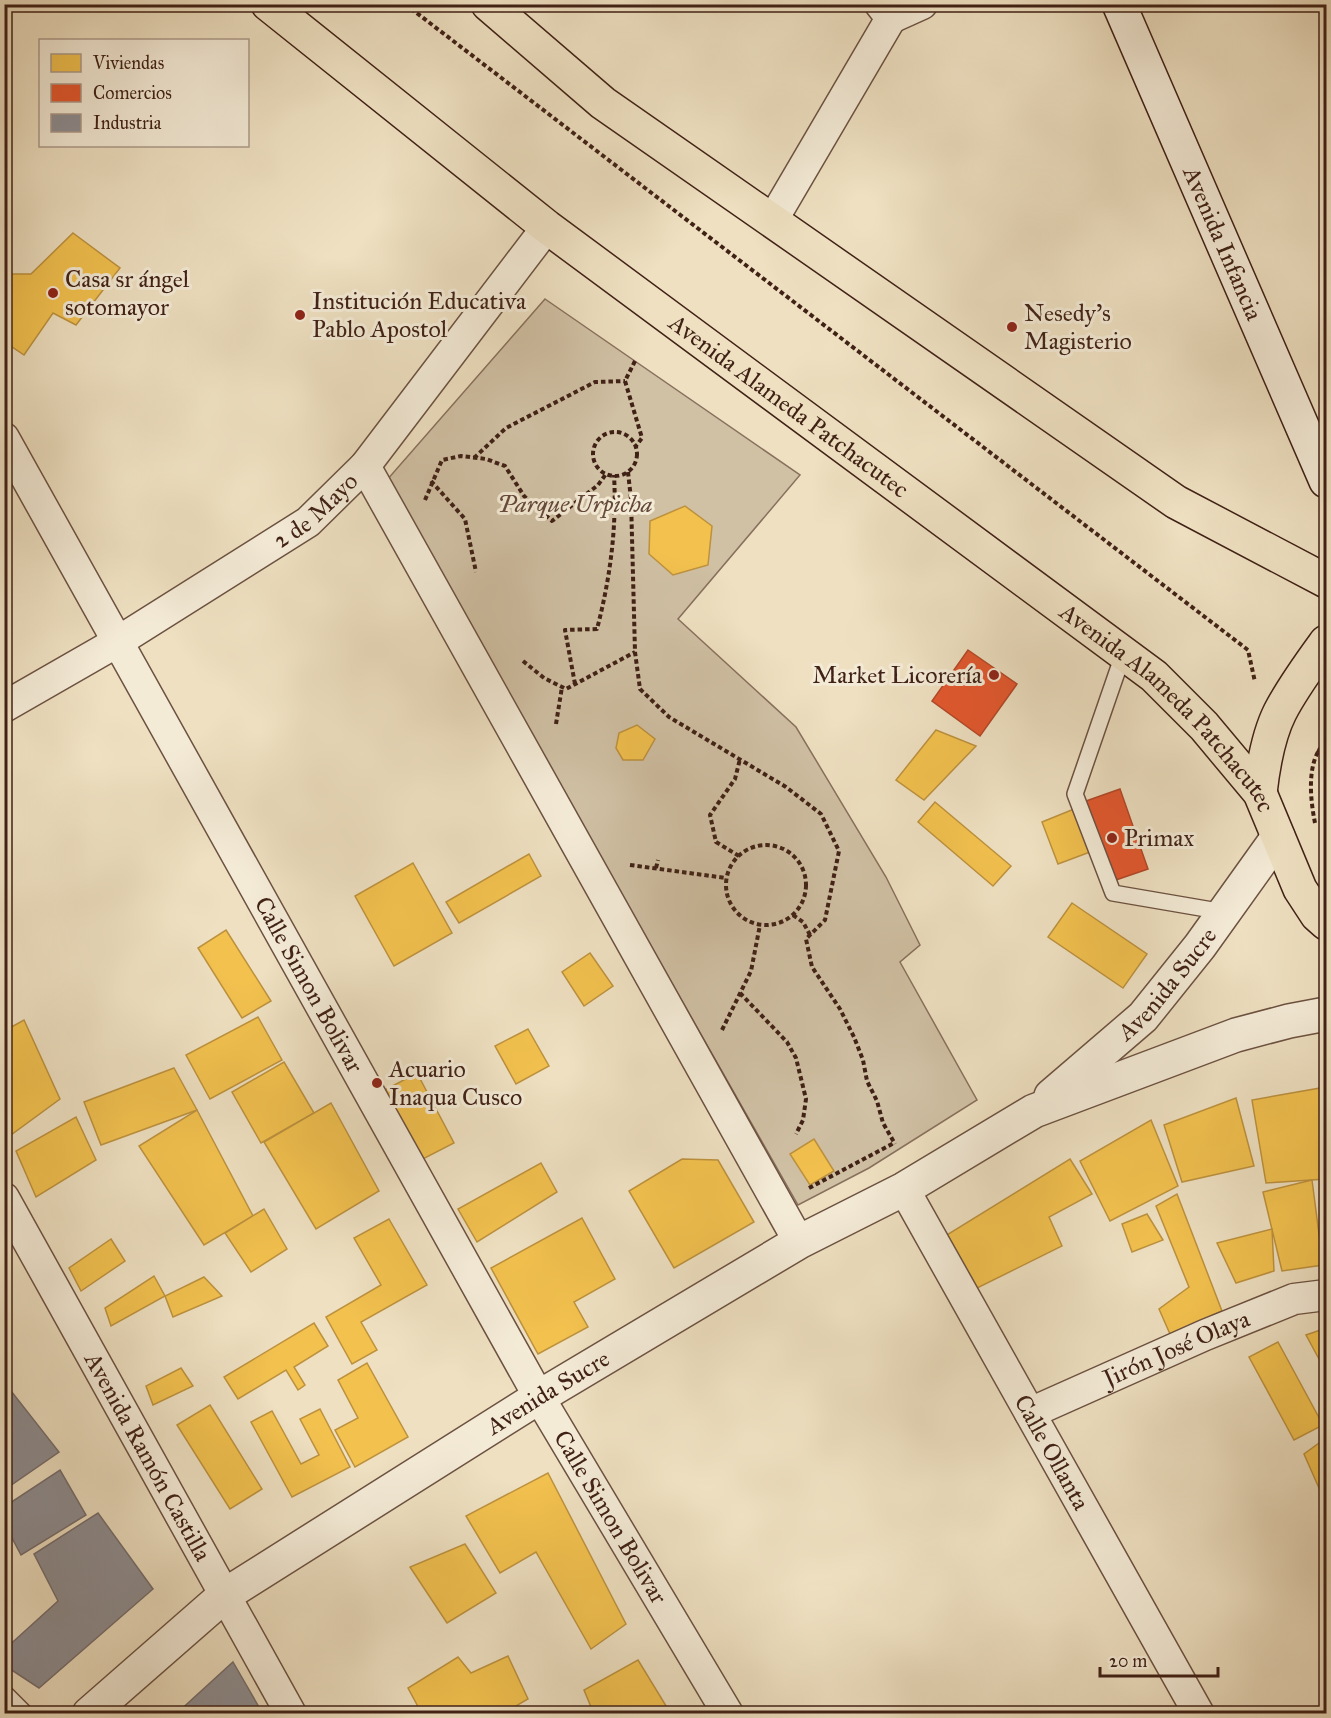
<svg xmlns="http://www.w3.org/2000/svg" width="1331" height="1718" viewBox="0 0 1331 1718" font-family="'IM FELL Great Primer',serif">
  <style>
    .green { fill: #d0c0a4; stroke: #88705d; stroke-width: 1.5 }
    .homes { fill: #f2c14e; stroke: #bd913d; stroke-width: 1.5 }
    .shops { fill: #e4572e; stroke: #b34727; stroke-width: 1.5 }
    .industry { fill: #8d8d92; stroke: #766d6d; stroke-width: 1.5 }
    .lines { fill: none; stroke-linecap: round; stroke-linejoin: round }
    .service-casing { stroke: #6c5141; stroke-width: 18 }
    .minor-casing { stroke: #6c5141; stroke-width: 33 }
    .tertiary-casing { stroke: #6c5141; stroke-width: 36 }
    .secondary-casing { stroke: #402116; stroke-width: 36 }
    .trunk-casing { stroke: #402116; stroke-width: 36 }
    .path { stroke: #402116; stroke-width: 4; stroke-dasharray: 4.5 3; stroke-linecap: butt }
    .service { stroke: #f4ebd7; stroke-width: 15 }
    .minor { stroke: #f4ebd7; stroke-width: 30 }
    .tertiary { stroke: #f4ebd7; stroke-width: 33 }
    .secondary { stroke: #f4ebd7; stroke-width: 33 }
    .trunk { stroke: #eee0c1; stroke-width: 33 }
    .poi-dot { fill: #8f2418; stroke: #f4ebd7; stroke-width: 2 }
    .labels { text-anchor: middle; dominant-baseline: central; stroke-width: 6; stroke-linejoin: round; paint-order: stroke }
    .street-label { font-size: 24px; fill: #402116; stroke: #f4ebd7 }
    .poi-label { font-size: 24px; fill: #402116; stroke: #f4ebd7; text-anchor: start }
    .park-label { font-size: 24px; font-style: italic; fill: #64493a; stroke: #f4ebd7 }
  </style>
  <rect width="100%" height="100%" fill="#eee0c1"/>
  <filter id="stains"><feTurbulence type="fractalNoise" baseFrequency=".00333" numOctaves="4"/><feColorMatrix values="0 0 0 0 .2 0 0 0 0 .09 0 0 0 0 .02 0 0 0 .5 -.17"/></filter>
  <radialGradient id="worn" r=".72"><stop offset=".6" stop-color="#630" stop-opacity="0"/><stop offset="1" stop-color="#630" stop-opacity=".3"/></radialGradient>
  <polygon class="green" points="545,299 800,475 678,619 796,727 886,877 920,945 900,962 977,1100 869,1168 798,1205 386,481"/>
  <g class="homes">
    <polygon points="73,233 120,268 76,325 53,313 24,355 12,347 4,356 4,274 31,274"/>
    <polygon points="685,506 712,526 708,565 673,575 649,554 650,521"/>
    <polygon points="637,725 655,739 643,760 623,760 616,748 619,733"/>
    <polygon points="936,730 976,746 924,800 896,780"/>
    <polygon points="935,802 1011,866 993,886 918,822"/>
    <polygon points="1074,809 1090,852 1058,864 1042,822"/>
    <polygon points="529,854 541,876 459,923 446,902"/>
    <polygon points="413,863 452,933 394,966 355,896"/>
    <polygon points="1072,903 1147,954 1123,988 1048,937"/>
    <polygon points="226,930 271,1001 242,1018 198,948"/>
    <polygon points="590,953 613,986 584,1006 562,972"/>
    <polygon points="258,1017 282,1060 210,1099 186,1055"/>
    <polygon points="24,1020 60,1099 4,1140 4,1031"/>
    <polygon points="528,1029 549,1066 516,1084 495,1046"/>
    <polygon points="284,1062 314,1113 261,1143 232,1092"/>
    <polygon points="174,1068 197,1110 101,1145 84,1102"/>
    <polygon points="417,1073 454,1143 415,1163 379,1093"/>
    <polygon points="1326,1087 1326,1179 1266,1183 1252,1100"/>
    <polygon points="1236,1098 1254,1166 1182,1182 1164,1125"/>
    <polygon points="331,1103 379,1191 316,1229 264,1142"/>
    <polygon points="197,1110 253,1216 204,1245 139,1146"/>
    <polygon points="76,1117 96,1160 36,1197 16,1151"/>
    <polygon points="1151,1120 1178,1186 1110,1221 1080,1161"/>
    <polygon points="814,1139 834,1171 810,1185 790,1154"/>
    <polygon points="682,1159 718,1160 754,1222 674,1268 629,1191"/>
    <polygon points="1070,1159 1092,1194 1049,1217 1062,1246 967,1293 937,1241"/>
    <polygon points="541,1163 557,1192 477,1242 458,1209"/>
    <polygon points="1312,1180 1323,1265 1282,1271 1263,1192"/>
    <polygon points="1177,1194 1222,1311 1170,1334 1159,1309 1189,1287 1156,1206"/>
    <polygon points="264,1209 287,1249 251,1272 225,1233"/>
    <polygon points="1147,1214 1163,1240 1132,1252 1122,1224"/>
    <polygon points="582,1218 615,1279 574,1302 588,1327 538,1354 491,1268"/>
    <polygon points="389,1219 427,1285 361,1322 377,1350 352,1364 326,1317 381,1285 354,1238"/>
    <polygon points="1272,1229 1274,1271 1236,1283 1217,1243"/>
    <polygon points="111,1239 125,1261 81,1291 69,1268"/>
    <polygon points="154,1276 165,1296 111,1326 105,1308"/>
    <polygon points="204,1277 222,1296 173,1317 165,1296"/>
    <polygon points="314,1323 328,1346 294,1367 305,1385 298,1390 286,1370 238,1399 224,1377"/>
    <polygon points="1326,1328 1326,1372 1306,1335"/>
    <polygon points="1278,1342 1323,1425 1294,1440 1249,1357"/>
    <polygon points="367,1363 408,1437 355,1467 335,1430 358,1418 338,1380"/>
    <polygon points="181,1368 193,1386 153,1405 146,1386"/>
    <polygon points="210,1405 262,1489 230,1509 177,1425"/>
    <polygon points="320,1409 350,1467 292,1497 251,1422 272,1411 301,1464 319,1455 300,1419"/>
    <polygon points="1326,1438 1326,1504 1304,1454"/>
    <polygon points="548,1473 626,1624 591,1649 536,1552 500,1573 466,1516"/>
    <polygon points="465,1544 496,1593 447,1623 410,1567"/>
    <polygon points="508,1656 528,1699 502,1714 422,1714 408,1688 458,1657 471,1673"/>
    <polygon points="638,1660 671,1714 594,1714 584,1690"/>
  </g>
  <g class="shops">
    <polygon points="968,650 1017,684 980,736 932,701"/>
    <polygon points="1120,789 1148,869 1113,881 1086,801"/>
  </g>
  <g class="industry">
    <polygon points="4,1382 59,1452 4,1490"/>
    <polygon points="60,1470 86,1515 21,1555 4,1523 4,1507"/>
    <polygon points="98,1513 153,1589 39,1688 4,1665 4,1650 58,1601 34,1554"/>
    <polygon points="233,1662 263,1714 176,1714"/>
  </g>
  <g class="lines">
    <g class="service-casing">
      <g id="service">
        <polyline points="1124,652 1075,794 1113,893 1224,912"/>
        <polyline points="4,1692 26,1714"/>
      </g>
    </g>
    <g class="minor-casing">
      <g id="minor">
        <polyline points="891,18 922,4"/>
        <polyline points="772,221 891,18 880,4"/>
        <path id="s1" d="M4,438L539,1397L728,1714"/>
        <polyline points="365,466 799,1242"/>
        <path id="s2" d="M4,707L119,641L308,522L365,466L547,227"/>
        <path id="s3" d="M904,1189L1199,1714"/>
        <path id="s4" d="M4,1198L291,1714"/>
        <path id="s5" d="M1030,1413L1205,1335L1294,1299L1326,1295"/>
      </g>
    </g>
    <g class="tertiary-casing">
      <g id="tertiary">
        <path id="s6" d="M1051,1096L1143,1017L1200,946L1278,837"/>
        <path id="s7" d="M89,1714L225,1595L539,1397L799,1242L904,1189L1034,1111L1236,1035L1289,1021L1326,1014"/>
      </g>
    </g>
    <g class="secondary-casing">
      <g id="secondary">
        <path id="s8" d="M1119,4L1326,481"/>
      </g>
    </g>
    <g class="trunk-casing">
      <g id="trunk">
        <path id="s9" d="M268,4L547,227L1154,676L1204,726L1260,793L1300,889L1317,915L1326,923"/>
        <polyline points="488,4 603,103 1176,502 1326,581"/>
        <path d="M1260,793C1263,766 1268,736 1280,712C1293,687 1310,664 1326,642"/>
      </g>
    </g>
    <g class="path">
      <polyline points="405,4 1248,650 1255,682"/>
      <polyline points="635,361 625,381 642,438 636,446"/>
      <circle cx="615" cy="454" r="22"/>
      <polyline points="474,458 506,428 595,382 625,381"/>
      <polyline points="628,472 631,499 635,652 640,689 669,717 786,787 821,814 839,851 825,920 806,939 812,967 840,1009 854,1037 863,1060 867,1081 877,1101 883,1123 895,1144"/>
      <polyline points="431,481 465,519 476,572"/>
      <polyline points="425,500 442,460 461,456 486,459 505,466 524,496 552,521 598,485 606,474"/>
      <polyline points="523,661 544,678 566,689 635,652"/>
      <path d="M575,684L565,630L597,629C610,579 617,528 614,475"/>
      <polyline points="556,724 562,687"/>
      <polyline points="1317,750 1326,754"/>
      <path d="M1315,823C1310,798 1306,759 1326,742"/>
      <circle cx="766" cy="885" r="40"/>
      <polyline points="739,856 716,842 710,815 735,779 740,759"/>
      <polyline points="630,865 726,878"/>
      <polyline points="656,868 658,860"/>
      <polyline points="793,915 803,922 810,935"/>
      <polyline points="740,993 787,1042 796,1058 806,1099 803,1120 796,1134"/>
      <polyline points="722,1030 751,971 760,925"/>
      <polyline points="809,1188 894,1143"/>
    </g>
    <use href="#service" class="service"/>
    <use href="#minor" class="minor"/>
    <use href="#tertiary" class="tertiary"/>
    <use href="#secondary" class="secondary"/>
    <use href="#trunk" class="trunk"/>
  </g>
  <g class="poi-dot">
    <circle cx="53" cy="293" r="6"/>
    <circle cx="300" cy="315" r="6"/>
    <circle cx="1012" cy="327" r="6"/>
    <circle cx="994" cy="675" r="6"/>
    <circle cx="1112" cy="838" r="6"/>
    <circle cx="377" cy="1083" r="6"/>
  </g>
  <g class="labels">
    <g class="street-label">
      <text stroke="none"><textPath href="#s8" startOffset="261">Avenida Infancia</textPath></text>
      <text stroke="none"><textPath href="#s9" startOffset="658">Avenida Alameda Patchacutec</textPath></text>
      <text stroke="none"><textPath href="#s2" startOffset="369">2 de Mayo</textPath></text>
      <text stroke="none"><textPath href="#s9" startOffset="1144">Avenida Alameda Patchacutec</textPath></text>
      <text stroke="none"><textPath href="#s6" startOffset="162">Avenida Sucre</textPath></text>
      <text stroke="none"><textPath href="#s1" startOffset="626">Calle Simon Bolivar</textPath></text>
      <text stroke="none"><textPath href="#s5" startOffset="160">Jirón José Olaya</textPath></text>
      <text stroke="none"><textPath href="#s7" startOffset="562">Avenida Sucre</textPath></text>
      <text stroke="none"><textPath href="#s3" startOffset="302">Calle Ollanta</textPath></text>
      <text stroke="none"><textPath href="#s4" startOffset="296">Avenida Ramón Castilla</textPath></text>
      <text stroke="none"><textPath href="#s1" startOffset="1238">Calle Simon Bolivar</textPath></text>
    </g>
    <g class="poi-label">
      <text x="65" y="279">Casa sr ángel<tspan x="65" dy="28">sotomayor</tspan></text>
      <text x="312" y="301">Institución Educativa<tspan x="312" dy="28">Pablo Apostol</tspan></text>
      <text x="1024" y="313">Nesedy’s<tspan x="1024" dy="28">Magisterio</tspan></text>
      <text x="982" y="675" text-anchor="end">Market Licorería</text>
      <text x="1124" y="838">Primax</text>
      <text x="389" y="1069">Acuario<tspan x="389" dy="28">Inaqua Cusco</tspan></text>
    </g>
    <g class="park-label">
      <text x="575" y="504">Parque Urpicha</text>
    </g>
  </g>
  <rect width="1331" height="1718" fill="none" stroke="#eee0c1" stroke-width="24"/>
  <rect x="6" y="6" width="1319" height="1706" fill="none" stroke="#402116" stroke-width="3"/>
  <rect x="12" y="12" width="1307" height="1694" fill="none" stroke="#402116" stroke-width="1.5"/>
  <rect x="39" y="39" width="210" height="108" fill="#f4ebd7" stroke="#ac9a8a" stroke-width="1.5"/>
  <rect x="51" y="54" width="30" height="18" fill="#f2c14e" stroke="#ac9a8a" stroke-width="1.5"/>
  <text x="93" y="69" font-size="18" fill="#402116">Viviendas</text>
  <rect x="51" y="84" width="30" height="18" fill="#e4572e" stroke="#ac9a8a" stroke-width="1.5"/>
  <text x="93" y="99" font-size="18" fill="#402116">Comercios</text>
  <rect x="51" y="114" width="30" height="18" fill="#8d8d92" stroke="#ac9a8a" stroke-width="1.5"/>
  <text x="93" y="129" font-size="18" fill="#402116">Industria</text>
  <path d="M1100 1667v9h118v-9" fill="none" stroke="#402116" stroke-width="3"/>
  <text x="1109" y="1667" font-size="18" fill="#402116" stroke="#f4ebd7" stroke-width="4.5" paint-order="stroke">20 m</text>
  <rect width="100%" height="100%" filter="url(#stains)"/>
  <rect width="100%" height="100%" fill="url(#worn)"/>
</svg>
